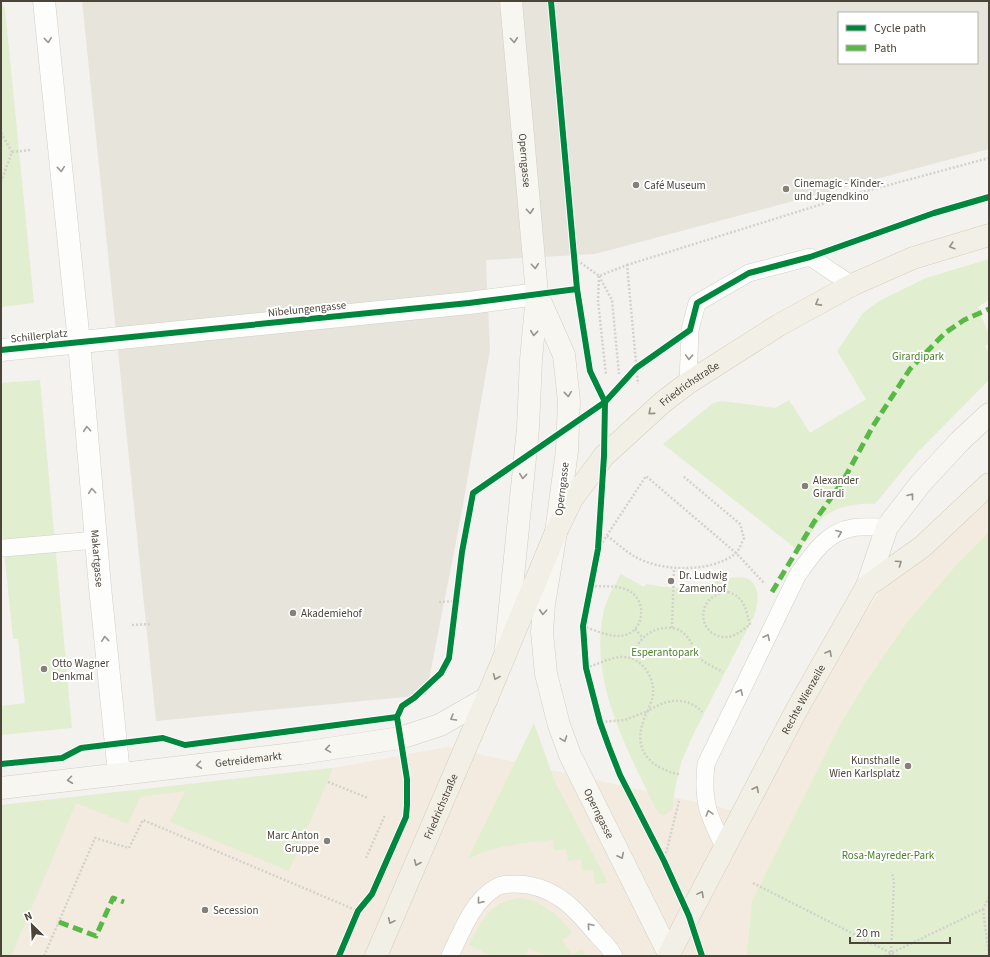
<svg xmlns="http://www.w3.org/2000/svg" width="990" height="957" viewBox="0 0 990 957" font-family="'Source Sans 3',sans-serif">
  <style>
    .residential { fill: #e7e4dc; fill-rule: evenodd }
    .commercial { fill: #f3ebdf }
    .green { fill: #e1eecf }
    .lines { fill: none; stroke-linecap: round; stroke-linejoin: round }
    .service-casing { stroke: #d2d0cb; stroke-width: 18 }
    .minor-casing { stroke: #d2d0cb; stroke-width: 23 }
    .secondary-casing { stroke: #d3cfc5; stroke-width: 23 }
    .primary-casing { stroke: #d6cebb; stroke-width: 23 }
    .path { stroke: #d3d2cc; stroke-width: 2.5; stroke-dasharray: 2 2; stroke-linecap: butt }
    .service { stroke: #fdfdfc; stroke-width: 17 }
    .minor { stroke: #fdfdfc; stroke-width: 22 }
    .secondary { stroke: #f7f6f1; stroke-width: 22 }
    .primary { stroke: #f2efe6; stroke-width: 22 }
    .quiet { stroke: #58b947; stroke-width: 5; stroke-dasharray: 10 5; stroke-linecap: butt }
    .cycleway-casing { stroke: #fff; stroke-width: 8 }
    .cycleway { stroke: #00873e; stroke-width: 6 }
    .oneway { stroke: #9b9791 }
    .oneway2 { stroke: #98948c }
    .oneway3 { stroke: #969187 }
    .poi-dot { fill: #868178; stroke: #fff; stroke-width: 1.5 }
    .labels { text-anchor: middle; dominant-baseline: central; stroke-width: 4; stroke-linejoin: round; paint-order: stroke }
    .street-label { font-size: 11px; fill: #4b4439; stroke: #fff }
    .poi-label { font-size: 11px; fill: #4b4439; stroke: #fff; text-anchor: start }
    .park-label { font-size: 11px; fill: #4a7f2a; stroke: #fff }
  </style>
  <rect width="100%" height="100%" fill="#f4f2ee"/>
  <path class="residential" d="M82,1H989V149L595,254L486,260L490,350L461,516L426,695L156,721ZM839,13H977V63H839Z"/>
  <polygon class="commercial" points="989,498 989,956 1,956 1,805 333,768 447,747 732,810 888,580"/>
  <g class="green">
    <polygon points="1,4 5,8 34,303 1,307"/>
    <path d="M989,259V300L978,307L989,335V344L985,346L989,354V380L917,453L875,504C856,503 830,507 818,523C811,532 805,542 799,551L663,444L713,403L722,401L775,408L789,400L810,433L866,399L837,351L863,313L879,301L926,278Z"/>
    <polygon points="40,380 72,728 1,735 1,706 25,703 18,639 13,639 1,521 1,383"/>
    <polygon points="989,532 989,956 747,956 752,901 840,725 866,682 905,625 959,562"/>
    <path d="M621,574L644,587L646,584C662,587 677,589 692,587C709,586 745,566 755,586C760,596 757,606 754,616L693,735L681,763L675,789L672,810L664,815L659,813L655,807C626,747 588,679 604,610C607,597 615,585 621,574Z"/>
    <path d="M534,723L555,782L608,883L595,884L593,870L582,871L581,859L568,861L566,849L554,850L553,840C523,843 496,845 468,859Z"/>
    <polygon points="333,768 289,871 170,822 185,791 140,797 128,824 76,803 11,956 1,956 1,805"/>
    <path d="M521,898C543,901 557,915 571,931L570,935L562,940L572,955L582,949L586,956H547L529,948L525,956H492L469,945C482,920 490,901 521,898Z"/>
  </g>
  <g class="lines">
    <g class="service-casing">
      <g id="service">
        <polyline points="688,383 690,330 697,303 749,273 810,257 852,285"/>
        <polyline points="4,548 96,540"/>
        <path d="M725,848C708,815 702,802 706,764L797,576C811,556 826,532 852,528C864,526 876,527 887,527"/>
        <path d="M450,956C461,933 472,902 495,888C501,884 508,884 515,884C553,884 575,908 597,935C603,941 610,948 614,956"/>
      </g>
    </g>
    <g class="minor-casing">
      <g id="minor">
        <path id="s1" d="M44,1L79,342L100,587L119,774"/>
        <polyline points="1,350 469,303 537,294"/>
      </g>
    </g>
    <g class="secondary-casing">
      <g id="secondary">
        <path id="s2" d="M511,1L537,294L564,355L569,401L567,451L556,532L544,604L542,632L546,674L559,725L570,755L670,956"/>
        <polyline points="867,586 887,527 921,483 960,441 989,414"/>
        <polyline points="506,647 528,428 531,360 537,295"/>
        <path id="s3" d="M1,788L301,753L400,738L440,725L487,698"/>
      </g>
    </g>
    <g class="primary-casing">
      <g id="primary">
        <path id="s4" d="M376,956L487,698L556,532L572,499L604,456L663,402L688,383L779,325L852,285L913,258L989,235"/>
        <path id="s5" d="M668,956L796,711L867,586L922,547L989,484"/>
      </g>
    </g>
    <g class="path">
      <polyline points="1,133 12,152 1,182"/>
      <polyline points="12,152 30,150"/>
      <polyline points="574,258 599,276 627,265 638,384"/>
      <polyline points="627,265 848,196 989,158"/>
      <polyline points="599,276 612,300 619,374"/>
      <polyline points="599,276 598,301 606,375"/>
      <path d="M607,536C616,542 625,551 634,556C660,572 710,573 735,554C739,551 742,542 744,538L740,524L683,476"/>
      <polyline points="598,549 646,476 736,553 765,584"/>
      <path d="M728,592C745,597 746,610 750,625C743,629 736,636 728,637C697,639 693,595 728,592Z"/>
      <polyline points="439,602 455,601"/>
      <polyline points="132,625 150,624"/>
      <path d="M583,626C594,630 607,636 619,636C646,635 649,597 625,589C614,585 602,587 591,586"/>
      <polyline points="672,628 674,569"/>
      <polyline points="635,629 643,638"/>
      <path d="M631,658C637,641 650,627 669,628C673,628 678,629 681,631C691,638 694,650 701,659C706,664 716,668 723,672"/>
      <path d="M586,668C597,664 608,659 619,657C641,655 655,676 653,696C652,701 649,706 648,711L625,720L600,722"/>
      <path d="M679,774C655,770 634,753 642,726C643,722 645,715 647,712C649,710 652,708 655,707C671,698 689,698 702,712"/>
      <polyline points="328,782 368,798"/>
      <polyline points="366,858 385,815"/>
      <polyline points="664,861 679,801"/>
      <polyline points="753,883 897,956"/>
      <polyline points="983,909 989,956"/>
      <polyline points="44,956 95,838 129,848 143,820 358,911"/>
      <polyline points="885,956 983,909 989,897"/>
      <polyline points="891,956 894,882 892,872"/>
    </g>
    <use href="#service" class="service"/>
    <use href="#minor" class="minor"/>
    <use href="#secondary" class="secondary"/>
    <use href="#primary" class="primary"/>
    <g class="quiet">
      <polyline points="772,592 814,522 843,481 873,426 910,369 945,333 964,320 989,309"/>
      <polyline points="59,922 96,936 113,898 124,902"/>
    </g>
    <g class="cycleway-casing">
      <g id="cycleway">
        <polyline points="551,1 577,289 590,371 605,402 604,456 598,549 583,626 586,668 600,722 609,747 620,775 664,861 689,916 702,956"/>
        <polyline points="1,350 469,303 577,289"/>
        <polyline points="1,764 62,758 81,748 163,738 185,745 397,717"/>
        <polyline points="339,956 358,911 372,894 406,817 407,805 407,779 397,717 402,706 414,698 441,673 449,658 462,552 473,493 605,402 636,368 690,330 697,303 749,273 810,257 934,213 989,197"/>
      </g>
    </g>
    <use href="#cycleway" class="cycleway"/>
  </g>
  <defs><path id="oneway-chevron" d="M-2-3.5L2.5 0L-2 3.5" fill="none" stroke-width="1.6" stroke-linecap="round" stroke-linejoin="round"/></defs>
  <g class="oneway">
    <use href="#oneway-chevron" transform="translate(48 40) rotate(84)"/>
    <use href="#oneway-chevron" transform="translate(61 169) rotate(84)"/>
    <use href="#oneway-chevron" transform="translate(689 357) rotate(92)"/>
    <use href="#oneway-chevron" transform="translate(87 429) rotate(-95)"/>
    <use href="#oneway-chevron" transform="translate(92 491) rotate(-95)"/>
    <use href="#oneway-chevron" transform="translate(839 533) rotate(-21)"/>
    <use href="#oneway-chevron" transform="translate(767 637) rotate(-64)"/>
    <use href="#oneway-chevron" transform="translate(105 639) rotate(-96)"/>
    <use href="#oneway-chevron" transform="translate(740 692) rotate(-65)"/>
    <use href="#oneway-chevron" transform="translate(709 813) rotate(-106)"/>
    <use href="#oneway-chevron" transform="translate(480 901) rotate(129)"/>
    <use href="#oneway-chevron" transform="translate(590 926) rotate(-131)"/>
  </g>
  <g class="oneway2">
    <use href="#oneway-chevron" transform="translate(514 40) rotate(85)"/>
    <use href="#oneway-chevron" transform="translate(530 211) rotate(85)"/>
    <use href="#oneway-chevron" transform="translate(535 266) rotate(85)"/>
    <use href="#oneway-chevron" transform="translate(534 333) rotate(96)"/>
    <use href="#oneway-chevron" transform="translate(568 394) rotate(84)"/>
    <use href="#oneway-chevron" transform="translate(523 476) rotate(96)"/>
    <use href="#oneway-chevron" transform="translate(911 496) rotate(-52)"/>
    <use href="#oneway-chevron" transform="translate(543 612) rotate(93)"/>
    <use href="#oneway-chevron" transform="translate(453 718) rotate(150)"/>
    <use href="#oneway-chevron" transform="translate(564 739) rotate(70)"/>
    <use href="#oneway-chevron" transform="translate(328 749) rotate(171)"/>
    <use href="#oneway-chevron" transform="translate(199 765) rotate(173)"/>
    <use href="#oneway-chevron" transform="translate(70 780) rotate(173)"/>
    <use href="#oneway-chevron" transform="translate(621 856) rotate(63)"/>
  </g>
  <g class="oneway3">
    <use href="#oneway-chevron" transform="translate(952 246) rotate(163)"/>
    <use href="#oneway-chevron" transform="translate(818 303) rotate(151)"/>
    <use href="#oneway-chevron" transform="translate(651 412) rotate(139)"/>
    <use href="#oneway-chevron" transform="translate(899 563) rotate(-35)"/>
    <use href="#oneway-chevron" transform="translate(829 653) rotate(-61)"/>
    <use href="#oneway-chevron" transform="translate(496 677) rotate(113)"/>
    <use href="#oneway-chevron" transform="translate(756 789) rotate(-63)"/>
    <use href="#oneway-chevron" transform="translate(417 863) rotate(113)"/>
    <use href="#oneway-chevron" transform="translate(701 894) rotate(-62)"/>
    <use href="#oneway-chevron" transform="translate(391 921) rotate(114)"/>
  </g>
  <g class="poi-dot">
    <circle cx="636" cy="185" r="4"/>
    <circle cx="786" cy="189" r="4"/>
    <circle cx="805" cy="486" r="4"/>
    <circle cx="671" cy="581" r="4"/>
    <circle cx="293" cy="613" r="4"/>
    <circle cx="44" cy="669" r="4"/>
    <circle cx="908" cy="766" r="4"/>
    <circle cx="327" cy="841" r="4"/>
    <circle cx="205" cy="910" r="4"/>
  </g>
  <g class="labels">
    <g class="street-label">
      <text stroke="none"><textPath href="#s2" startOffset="160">Operngasse</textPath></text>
      <text transform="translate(307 309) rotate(-6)">Nibelungengasse</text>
      <text transform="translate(39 336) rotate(-6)">Schillerplatz</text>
      <text stroke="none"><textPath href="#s4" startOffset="663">Friedrichstraße</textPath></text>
      <text transform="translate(562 489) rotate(-83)">Operngasse</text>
      <text stroke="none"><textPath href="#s1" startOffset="560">Makartgasse</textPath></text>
      <text stroke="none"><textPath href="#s5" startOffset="290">Rechte Wienzeile</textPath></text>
      <text stroke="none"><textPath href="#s3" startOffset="249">Getreidemarkt</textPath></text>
      <text stroke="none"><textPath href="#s4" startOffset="163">Friedrichstraße</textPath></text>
      <text stroke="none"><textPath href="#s2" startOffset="832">Operngasse</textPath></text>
    </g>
    <g class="poi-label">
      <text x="794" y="183">Cinemagic - Kinder-<tspan x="794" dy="13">und Jugendkino</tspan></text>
      <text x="644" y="185">Café Museum</text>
      <text x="813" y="480">Alexander<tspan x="813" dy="13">Girardi</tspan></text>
      <text x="679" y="575">Dr. Ludwig<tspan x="679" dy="13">Zamenhof</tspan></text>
      <text x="301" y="613">Akademiehof</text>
      <text x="52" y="663">Otto Wagner<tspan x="52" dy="13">Denkmal</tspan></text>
      <text x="900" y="760" text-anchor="end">Kunsthalle<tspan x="900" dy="13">Wien Karlsplatz</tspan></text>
      <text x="319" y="835" text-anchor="end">Marc Anton<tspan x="319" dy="13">Gruppe</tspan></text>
      <text x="213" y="910">Secession</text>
    </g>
    <g class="park-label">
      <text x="918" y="356">Girardipark</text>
      <text x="665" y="652">Esperantopark</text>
      <text x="888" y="855">Rosa-Mayreder-Park</text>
    </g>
  </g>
  <rect width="990" height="957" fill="none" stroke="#4b4439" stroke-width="4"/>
  <rect x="838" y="12" width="140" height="52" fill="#ffffff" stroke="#b7b4b0"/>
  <rect x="846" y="25" width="20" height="6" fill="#00873e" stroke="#b7b4b0"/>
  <text x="874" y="32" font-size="12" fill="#4b4439">Cycle path</text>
  <rect x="846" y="45" width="20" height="6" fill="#58b947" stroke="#b7b4b0"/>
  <text x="874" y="52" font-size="12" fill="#4b4439">Path</text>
  <g transform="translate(32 925) rotate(336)" stroke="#ffffff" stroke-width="3" paint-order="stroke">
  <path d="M0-3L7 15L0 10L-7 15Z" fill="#4b4439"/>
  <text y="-6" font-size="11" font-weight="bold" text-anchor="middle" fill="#4b4439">N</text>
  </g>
  <path d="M850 937v6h100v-6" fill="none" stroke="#4b4439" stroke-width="2"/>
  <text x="856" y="937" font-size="12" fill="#4b4439" stroke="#ffffff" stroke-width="3" paint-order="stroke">20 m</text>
</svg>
